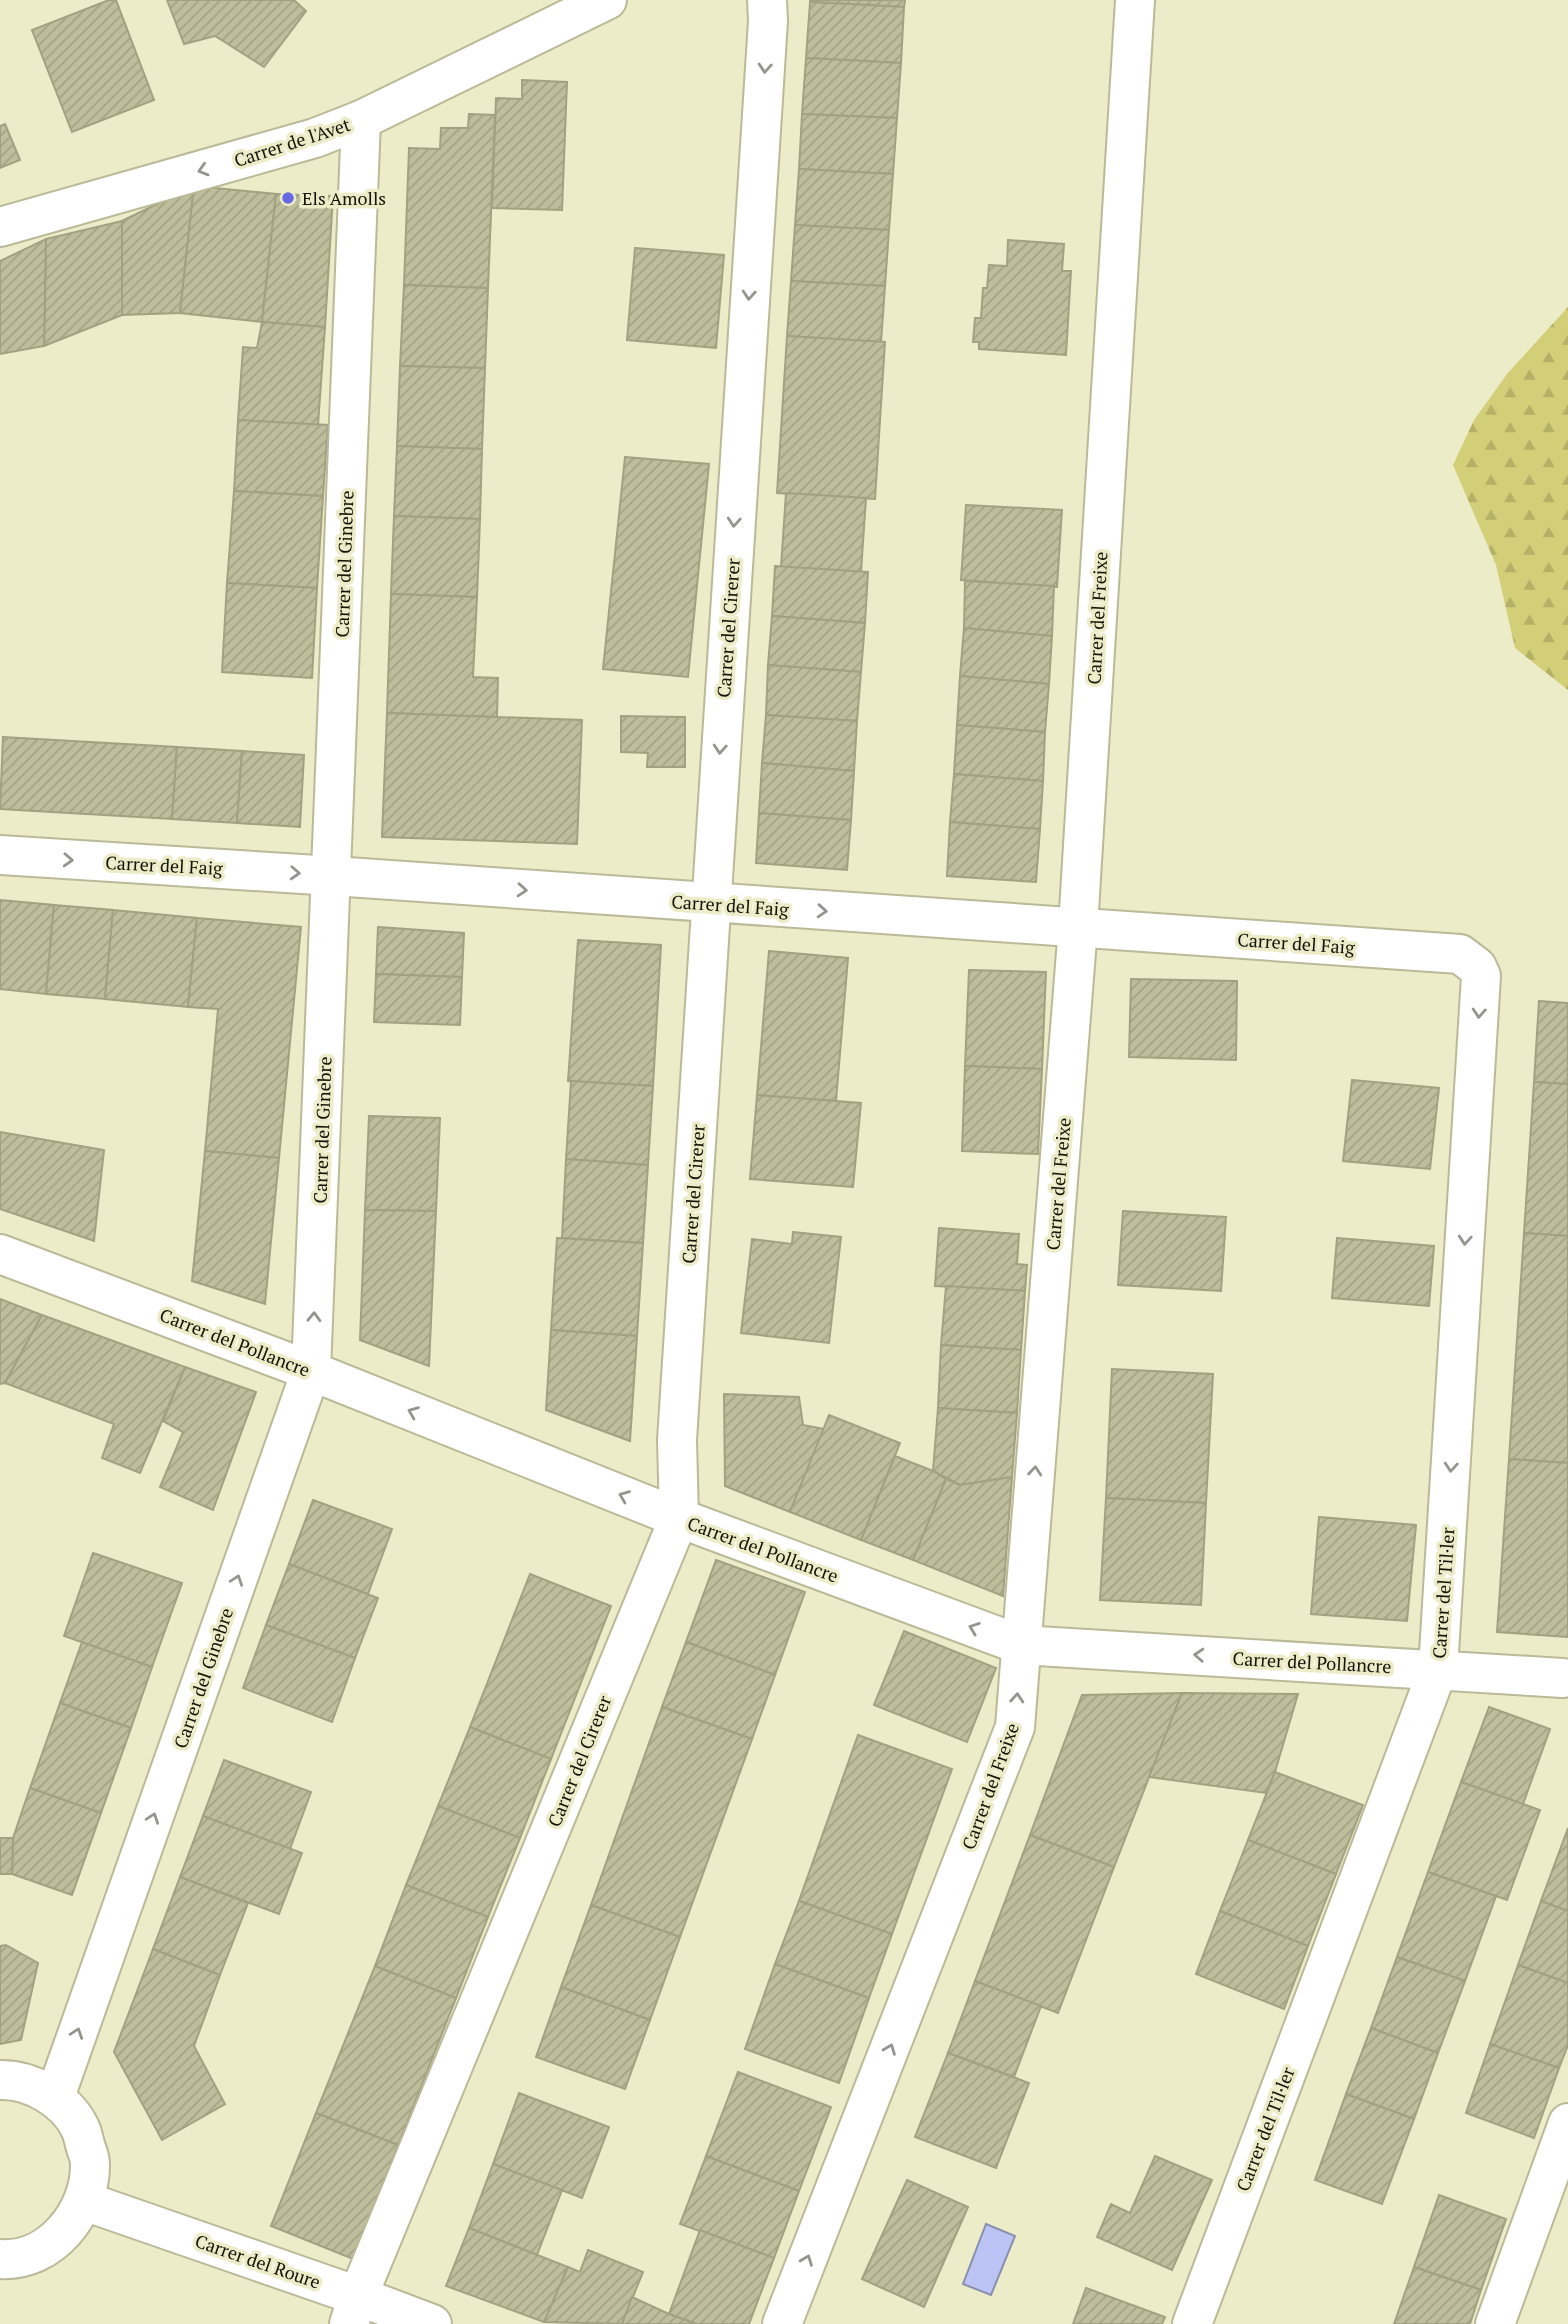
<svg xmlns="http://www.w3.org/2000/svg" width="1568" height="2324" viewBox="0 0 1568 2324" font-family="'PT Serif',serif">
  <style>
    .forest { fill: url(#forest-firs) }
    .water { fill: #bcc4f6; stroke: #8a8fae; stroke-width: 2 }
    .building { fill: url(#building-hatch); stroke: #a2a181; stroke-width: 2 }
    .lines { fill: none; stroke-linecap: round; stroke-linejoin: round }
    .minor-casing { stroke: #baba98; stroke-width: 42 }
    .minor { stroke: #fff; stroke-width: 38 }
    .oneway { stroke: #95958f }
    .poi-dot { fill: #6669e2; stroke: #edecc9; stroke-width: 2.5 }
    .labels { text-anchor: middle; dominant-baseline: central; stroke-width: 7; stroke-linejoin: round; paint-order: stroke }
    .street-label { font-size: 18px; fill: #141407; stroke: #edecc9 }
    .poi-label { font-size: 18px; fill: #141407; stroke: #edecc9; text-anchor: start }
  </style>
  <defs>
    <pattern id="forest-firs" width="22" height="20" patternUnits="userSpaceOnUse" patternTransform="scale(1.75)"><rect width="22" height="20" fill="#d3cf79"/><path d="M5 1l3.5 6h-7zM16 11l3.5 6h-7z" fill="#b4b167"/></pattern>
    <pattern id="building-hatch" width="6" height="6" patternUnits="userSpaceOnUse" patternTransform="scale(1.75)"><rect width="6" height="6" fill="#bfbe9c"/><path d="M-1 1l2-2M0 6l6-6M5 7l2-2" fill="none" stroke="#a3a285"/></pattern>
  </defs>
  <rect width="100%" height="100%" fill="#edecc9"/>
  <polygon class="forest" points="1568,307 1568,690 1515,648 1496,565 1453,465 1474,420 1507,374"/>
  <polygon class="water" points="986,2224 1015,2236 991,2295 963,2284"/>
  <g class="building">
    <polygon points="109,0 116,0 154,100 72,132 32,30"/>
    <polygon points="167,0 294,0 306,11 264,67 215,36 184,44"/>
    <polygon points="810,0 905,0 904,7 810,2"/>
    <polygon points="810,2 904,7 901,63 806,58"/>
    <polygon points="806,58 901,63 897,118 802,114"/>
    <polygon points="522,80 567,82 562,210 492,208 496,98 522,99"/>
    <polygon points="469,114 495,115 488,288 404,285 409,148 440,149 441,128 468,128"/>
    <polygon points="802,114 897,118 893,174 799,169"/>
    <polygon points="5,124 20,160 0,168 0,126"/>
    <polygon points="799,169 893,174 889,230 795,225"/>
    <polygon points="194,186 180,313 122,315 122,221"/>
    <polygon points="194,186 276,194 262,322 180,313"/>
    <polygon points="276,194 333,196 325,327 262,322"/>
    <polygon points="122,221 122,315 44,346 46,239"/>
    <polygon points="795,225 889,230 885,286 791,281"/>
    <polygon points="46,239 44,346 0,354 0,261"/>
    <polygon points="1008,240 1064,244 1062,271 1071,271 1066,355 979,349 979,342 973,342 975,318 981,318 983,288 987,288 989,265 1007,266"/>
    <polygon points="635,248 724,255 716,348 627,340"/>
    <polygon points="791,281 885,286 881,342 787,336"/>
    <polygon points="404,285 488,288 485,368 400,366"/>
    <polygon points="262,322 325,327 318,425 238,420 243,347 257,348"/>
    <polygon points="787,336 885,342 875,499 777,493"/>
    <polygon points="400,366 485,368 482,449 397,446"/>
    <polygon points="238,420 328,425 323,496 234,491"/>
    <polygon points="397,446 482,449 480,519 394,516"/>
    <polygon points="625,457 709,464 688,677 603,669"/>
    <polygon points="234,491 323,496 317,588 227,583"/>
    <polygon points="786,493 866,498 861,572 781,567"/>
    <polygon points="966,505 1062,510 1057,587 961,580"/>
    <polygon points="394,516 480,519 477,597 391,594"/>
    <polygon points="775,566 868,572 865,623 772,616"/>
    <polygon points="965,581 1054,586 1052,636 964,628"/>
    <polygon points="227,583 317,588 312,678 222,672"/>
    <polygon points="391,594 477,597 473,677 498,678 497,717 387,713"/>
    <polygon points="772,616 865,623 861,672 768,665"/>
    <polygon points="964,628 1052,636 1049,684 960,676"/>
    <polygon points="768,665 861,672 857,721 766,715"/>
    <polygon points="960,676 1049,684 1045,732 957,725"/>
    <polygon points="387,713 582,720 577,844 382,837"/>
    <polygon points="766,715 857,721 854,771 762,763"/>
    <polygon points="621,716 685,717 685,767 647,767 648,753 621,752"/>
    <polygon points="957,725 1045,732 1043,781 954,774"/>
    <polygon points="3,737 177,747 172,819 0,809"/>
    <polygon points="177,747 242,751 237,823 172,819"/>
    <polygon points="242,751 304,755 300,827 237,823"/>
    <polygon points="762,763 854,771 851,820 759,813"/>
    <polygon points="954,774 1043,781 1040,829 950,822"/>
    <polygon points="759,813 851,820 847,870 756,863"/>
    <polygon points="950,822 1040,829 1036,882 947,876"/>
    <polygon points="0,900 54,905 46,994 0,989"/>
    <polygon points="54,905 113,910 105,999 46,994"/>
    <polygon points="113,910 197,918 188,1007 105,999"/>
    <polygon points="197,918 301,927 279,1158 205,1151 218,1009 188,1007"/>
    <polygon points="378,927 464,933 462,977 376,974"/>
    <polygon points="578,940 661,945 653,1086 568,1081"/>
    <polygon points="769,951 848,958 836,1101 757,1095"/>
    <polygon points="969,970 1046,972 1042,1069 965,1066"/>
    <polygon points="376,974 462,977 460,1025 374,1022"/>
    <polygon points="1131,979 1237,981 1236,1060 1129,1057"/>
    <polygon points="1539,1001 1568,1003 1568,1084 1534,1082"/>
    <polygon points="965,1066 1042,1069 1038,1154 962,1151"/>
    <polygon points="1352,1080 1439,1088 1430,1169 1343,1161"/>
    <polygon points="571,1081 653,1086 648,1165 566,1159"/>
    <polygon points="1534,1082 1568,1084 1568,1236 1524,1233"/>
    <polygon points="757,1095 861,1103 853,1187 750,1179"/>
    <polygon points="369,1116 440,1118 436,1211 365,1210"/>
    <polygon points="0,1132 104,1150 94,1241 0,1209"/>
    <polygon points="205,1151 279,1158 265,1304 192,1281"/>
    <polygon points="566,1159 648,1165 643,1243 562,1238"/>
    <polygon points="365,1210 436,1211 429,1366 360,1340"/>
    <polygon points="1123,1211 1226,1217 1221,1291 1118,1285"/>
    <polygon points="939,1228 1019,1234 1017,1264 1027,1265 1025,1291 935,1286"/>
    <polygon points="793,1232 841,1237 829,1343 741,1333 752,1239 792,1244"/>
    <polygon points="1524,1233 1568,1236 1568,1463 1509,1459"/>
    <polygon points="557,1238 643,1243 637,1336 551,1330"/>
    <polygon points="1337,1238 1434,1246 1429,1306 1332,1298"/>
    <polygon points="946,1286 1025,1291 1021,1350 941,1345"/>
    <polygon points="0,1299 42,1315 5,1383 0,1384"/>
    <polygon points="42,1315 185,1367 140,1473 102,1458 114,1424 5,1383"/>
    <polygon points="551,1330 637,1336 630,1441 546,1410"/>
    <polygon points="941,1345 1021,1350 1017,1413 938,1408"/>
    <polygon points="185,1367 256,1392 213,1510 160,1487 183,1432 163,1421"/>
    <polygon points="1112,1369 1213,1374 1206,1503 1106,1498"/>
    <polygon points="724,1394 799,1397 803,1425 824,1429 790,1512 725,1486"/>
    <polygon points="938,1408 1017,1413 1012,1477 960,1485 933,1471"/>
    <polygon points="829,1415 900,1443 861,1540 790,1512"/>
    <polygon points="895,1456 933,1471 946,1479 913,1560 861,1540"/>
    <polygon points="1509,1459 1568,1463 1568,1637 1497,1632"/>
    <polygon points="1012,1477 1003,1596 913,1560 946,1479 960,1485"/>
    <polygon points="1106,1498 1206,1503 1201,1605 1100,1600"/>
    <polygon points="313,1500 392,1529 368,1594 289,1564"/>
    <polygon points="1319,1517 1416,1525 1407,1621 1311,1614"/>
    <polygon points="93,1553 182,1583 152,1667 64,1636"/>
    <polygon points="716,1560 805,1592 775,1675 686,1642"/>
    <polygon points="289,1564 378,1598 355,1658 266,1625"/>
    <polygon points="530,1574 611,1606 551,1759 470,1727"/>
    <polygon points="266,1625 355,1658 332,1722 243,1688"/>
    <polygon points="904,1631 996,1668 967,1742 874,1705"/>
    <polygon points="82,1642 152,1667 131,1728 60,1703"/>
    <polygon points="686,1642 775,1675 752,1739 662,1707"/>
    <polygon points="1182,1693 1114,1867 1030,1835 1082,1695"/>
    <polygon points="1182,1693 1298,1694 1275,1772 1266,1793 1149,1777"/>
    <polygon points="60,1703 131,1728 101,1813 30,1788"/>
    <polygon points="662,1707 752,1739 680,1937 591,1905"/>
    <polygon points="1489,1707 1550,1729 1523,1804 1461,1782"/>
    <polygon points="470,1727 551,1759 520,1838 438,1806"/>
    <polygon points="858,1735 952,1769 892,1934 799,1901"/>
    <polygon points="224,1760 311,1792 290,1849 203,1816"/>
    <polygon points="1275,1772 1363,1805 1336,1874 1248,1840"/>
    <polygon points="1461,1782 1540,1810 1507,1900 1428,1872"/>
    <polygon points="30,1788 101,1813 72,1895 12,1874 13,1838"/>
    <polygon points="438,1806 520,1838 488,1917 406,1885"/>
    <polygon points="203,1816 302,1853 279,1914 180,1877"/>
    <polygon points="1568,1828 1568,1911 1541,1901"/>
    <polygon points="1030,1835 1114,1867 1058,2013 975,1981"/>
    <polygon points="0,1838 13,1838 12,1874 0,1874"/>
    <polygon points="1248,1840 1336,1874 1308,1946 1220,1911"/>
    <polygon points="1428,1872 1496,1896 1465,1981 1397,1957"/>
    <polygon points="180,1877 248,1903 220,1975 153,1949"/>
    <polygon points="406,1885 488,1917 456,1998 375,1966"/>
    <polygon points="799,1901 892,1934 869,1998 775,1964"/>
    <polygon points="1541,1901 1568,1911 1568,1983 1518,1965"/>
    <polygon points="591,1905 680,1937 650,2020 561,1987"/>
    <polygon points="1220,1911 1308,1946 1284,2009 1196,1974"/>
    <polygon points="6,1945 38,1963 21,2040 0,2044 0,1946"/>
    <polygon points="153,1949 220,1975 194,2046 225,2104 162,2140 114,2052"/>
    <polygon points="1397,1957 1465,1981 1438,2053 1371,2028"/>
    <polygon points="775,1964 869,1998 839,2083 745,2049"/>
    <polygon points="1518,1965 1568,1983 1568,2045 1559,2068 1490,2044"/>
    <polygon points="375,1966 456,1998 398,2145 316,2113"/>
    <polygon points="975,1981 1041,2006 1014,2077 948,2053"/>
    <polygon points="561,1987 650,2020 625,2089 536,2057"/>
    <polygon points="1371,2028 1438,2053 1414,2119 1346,2094"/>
    <polygon points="1490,2044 1559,2068 1534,2138 1466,2113"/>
    <polygon points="948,2053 1029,2083 996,2168 915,2137"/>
    <polygon points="738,2072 831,2107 799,2191 706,2156"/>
    <polygon points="519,2093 609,2127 582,2198 493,2164"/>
    <polygon points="1346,2094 1414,2119 1382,2204 1315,2180"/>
    <polygon points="316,2113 398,2145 353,2259 271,2226"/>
    <polygon points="706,2156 799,2191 774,2258 680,2224"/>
    <polygon points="1155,2156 1212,2180 1172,2270 1097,2237 1111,2204 1130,2213"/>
    <polygon points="493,2164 562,2190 537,2255 469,2228"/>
    <polygon points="907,2180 968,2207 924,2307 862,2279"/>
    <polygon points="1439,2195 1506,2219 1481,2290 1414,2267"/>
    <polygon points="469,2228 568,2267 544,2322 446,2286"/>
    <polygon points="700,2230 774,2258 749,2324 696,2324 669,2314"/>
    <polygon points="588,2250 643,2272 622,2324 544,2322 568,2267 580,2272"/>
    <polygon points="1414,2267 1481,2290 1470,2324 1394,2324"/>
    <polygon points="1086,2288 1165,2317 1162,2324 1073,2324"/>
    <polygon points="632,2297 669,2314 696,2324 622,2324"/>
  </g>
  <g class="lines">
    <g class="minor-casing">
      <g id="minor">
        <polyline points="0,227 315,138 361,120 607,0"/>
        <polyline points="0,855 333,876 1460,954 1477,967 1481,976 1438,1669 1192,2324"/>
        <polyline points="0,1254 311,1371 679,1518 1021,1645 1563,1678"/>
        <path d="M0,2080C30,2079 66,2099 80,2128C83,2134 84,2142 86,2148C88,2153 90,2159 90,2164C91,2212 50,2263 0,2259"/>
        <polyline points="55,2097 311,1371 361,120"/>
        <polyline points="84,2201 358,2296 432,2324"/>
        <polyline points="349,2324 358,2296 679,1518 677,1440 768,21 767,0"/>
        <polyline points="782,2324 1015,1727 1078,927 1135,0"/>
        <polyline points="1495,2324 1568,2123"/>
      </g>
    </g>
    <use href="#minor" class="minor"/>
  </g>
  <defs><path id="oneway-chevron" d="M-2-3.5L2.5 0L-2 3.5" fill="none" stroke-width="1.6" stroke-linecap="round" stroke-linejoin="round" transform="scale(1.75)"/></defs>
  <g class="oneway">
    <use href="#oneway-chevron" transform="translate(765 68) rotate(94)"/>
    <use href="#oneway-chevron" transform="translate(203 170) rotate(164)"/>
    <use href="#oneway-chevron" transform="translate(749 295) rotate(94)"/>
    <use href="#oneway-chevron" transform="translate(734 522) rotate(94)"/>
    <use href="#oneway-chevron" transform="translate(720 749) rotate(94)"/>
    <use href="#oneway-chevron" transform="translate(68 860) rotate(3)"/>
    <use href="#oneway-chevron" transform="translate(295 873) rotate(3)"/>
    <use href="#oneway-chevron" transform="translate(522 890) rotate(4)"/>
    <use href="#oneway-chevron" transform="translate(822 911) rotate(4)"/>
    <use href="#oneway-chevron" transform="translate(1479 1013) rotate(94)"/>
    <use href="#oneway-chevron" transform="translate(1465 1240) rotate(94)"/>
    <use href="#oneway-chevron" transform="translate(314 1317) rotate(-88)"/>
    <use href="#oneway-chevron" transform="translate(413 1412) rotate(-158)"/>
    <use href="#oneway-chevron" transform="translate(1451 1467) rotate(94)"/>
    <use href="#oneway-chevron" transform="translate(1035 1471) rotate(-85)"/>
    <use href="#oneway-chevron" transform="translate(624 1496) rotate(-158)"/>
    <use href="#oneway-chevron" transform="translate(237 1580) rotate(-71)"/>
    <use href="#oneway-chevron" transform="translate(974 1628) rotate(-160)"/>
    <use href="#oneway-chevron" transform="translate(1199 1655) rotate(-177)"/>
    <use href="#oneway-chevron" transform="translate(1017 1698) rotate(-86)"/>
    <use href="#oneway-chevron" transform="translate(153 1818) rotate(-71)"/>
    <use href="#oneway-chevron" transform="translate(77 2033) rotate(-71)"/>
    <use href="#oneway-chevron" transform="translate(890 2049) rotate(-69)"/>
    <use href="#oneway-chevron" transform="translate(807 2260) rotate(-69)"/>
  </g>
  <circle class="poi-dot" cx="288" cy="198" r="7"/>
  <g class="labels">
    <g class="street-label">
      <text transform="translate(292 142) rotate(-18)">Carrer de l'Avet</text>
      <text transform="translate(344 564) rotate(-88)">Carrer del Ginebre</text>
      <text transform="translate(1097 618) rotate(-87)">Carrer del Freixe</text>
      <text transform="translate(728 628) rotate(-86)">Carrer del Cirerer</text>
      <text transform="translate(164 865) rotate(3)">Carrer del Faig</text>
      <text transform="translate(730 905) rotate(4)">Carrer del Faig</text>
      <text transform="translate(1296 943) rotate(4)">Carrer del Faig</text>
      <text transform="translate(322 1130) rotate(-88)">Carrer del Ginebre</text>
      <text transform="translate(1058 1184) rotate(-85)">Carrer del Freixe</text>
      <text transform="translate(693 1194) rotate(-86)">Carrer del Cirerer</text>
      <text transform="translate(235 1342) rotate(21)">Carrer del Pollancre</text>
      <text transform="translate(763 1549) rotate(20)">Carrer del Pollancre</text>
      <text transform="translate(1443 1593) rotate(-86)">Carrer del Til·ler</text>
      <text transform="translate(1312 1662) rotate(3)">Carrer del Pollancre</text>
      <text transform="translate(203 1678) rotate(-71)">Carrer del Ginebre</text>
      <text transform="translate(579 1761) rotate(-68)">Carrer del Cirerer</text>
      <text transform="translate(990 1786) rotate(-70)">Carrer del Freixe</text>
      <text transform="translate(1265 2129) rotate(-69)">Carrer del Til·ler</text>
      <text transform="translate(258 2261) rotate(19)">Carrer del Roure</text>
    </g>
    <g class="poi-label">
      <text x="302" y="198">Els Amolls</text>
    </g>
  </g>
</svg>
